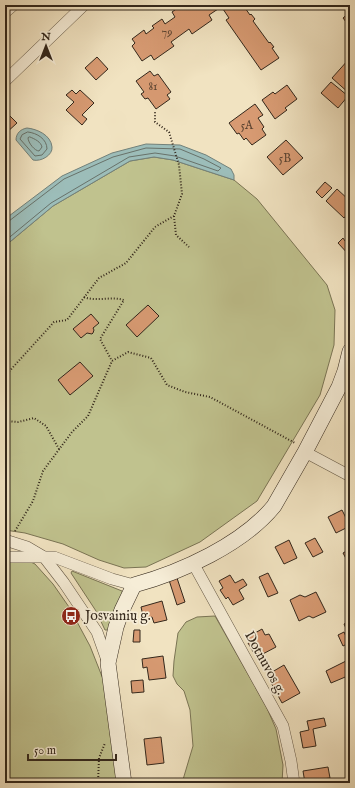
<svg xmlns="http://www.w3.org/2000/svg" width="355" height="788" viewBox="0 0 355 788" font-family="'IM FELL English',serif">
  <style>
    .green { fill: #c0c28e; stroke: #7a7454 }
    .water { fill: #9cbdb9; stroke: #72817a }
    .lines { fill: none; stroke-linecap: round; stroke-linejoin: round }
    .shore { stroke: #68726a; stroke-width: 1 }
    .building { fill: #d79a72; stroke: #33271b }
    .minor-casing { stroke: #625644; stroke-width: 12 }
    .tertiary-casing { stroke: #625644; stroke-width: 14 }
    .secondary-casing { stroke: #33271b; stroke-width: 16 }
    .path { stroke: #33271b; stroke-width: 2; stroke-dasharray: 1 2; stroke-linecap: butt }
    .minor { stroke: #f6edd7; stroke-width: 11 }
    .tertiary { stroke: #f6edd7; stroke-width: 13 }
    .secondary { stroke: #f6edd7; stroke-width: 15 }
    .labels { text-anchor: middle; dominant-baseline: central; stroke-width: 3.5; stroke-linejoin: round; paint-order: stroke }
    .number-label { font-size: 12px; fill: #5c4431 }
    .poi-label { font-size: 14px; fill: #33271b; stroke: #f6edd7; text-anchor: start }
    .street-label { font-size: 14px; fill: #33271b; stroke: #f6edd7 }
  </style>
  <rect width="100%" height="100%" fill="#f1e3c1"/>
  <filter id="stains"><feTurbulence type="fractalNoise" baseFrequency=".005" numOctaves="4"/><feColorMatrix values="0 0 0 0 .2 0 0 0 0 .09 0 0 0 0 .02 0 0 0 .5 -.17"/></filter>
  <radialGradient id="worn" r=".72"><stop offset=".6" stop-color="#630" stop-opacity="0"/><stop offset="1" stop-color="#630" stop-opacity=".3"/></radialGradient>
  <g class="green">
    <polygon points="154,157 173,160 234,180 257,199 327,285 335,310 334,345 320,395 257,501 200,542 146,567 124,568 99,560 63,544 25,533 5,530 5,246 53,206 130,161"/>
    <polygon points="5,550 35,564 53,584 69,607 90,646 105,684 117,783 5,783"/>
    <polygon points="72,571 122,591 123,593 111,620 109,630 105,630 96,611 71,573"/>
    <polygon points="215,616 266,706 276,729 283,765 282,783 182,783 193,746 190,710 184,691 177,684 173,676 174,661 178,633 186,622 197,617"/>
  </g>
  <g class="water">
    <path d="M27,128C37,129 51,135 52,147C53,155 41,162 33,160L16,140C16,133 21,129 27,128Z"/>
    <polygon points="146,144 180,145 206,155 231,169 234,175 234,180 173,160 154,157 130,161 53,206 5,246 5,219 62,176 112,153"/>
  </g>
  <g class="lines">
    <g class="shore">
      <path d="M28,132C37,133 47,139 47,149L42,155L35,156L20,139L22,135Z"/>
      <path d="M30,137C35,139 41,142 42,147L39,151C35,151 28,143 28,138Z"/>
      <polyline points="5,222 9,221 64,179 113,157 146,148 180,149 204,159 221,168 218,171 175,156 155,153 129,157 51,203 5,241"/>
    </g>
  </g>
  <g class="building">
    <polygon points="182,5 185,8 188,5 215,5 218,9 209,15 212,20 192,34 189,29 171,42 174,46 154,60 151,55 142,61 132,46 135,43 132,39 144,30 146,34 154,28 152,26 162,19 165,24 175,17 172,12"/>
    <polygon points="215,5 243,5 250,15 251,14 255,19 253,21 269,43 270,42 274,47 272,48 279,58 261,70 226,20 229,18 221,6 218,9"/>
    <polygon points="350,12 350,27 343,18"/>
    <polygon points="97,57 108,69 96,80 85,68"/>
    <polygon points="349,59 350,59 350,94 332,78"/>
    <polygon points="150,71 154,76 158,74 171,92 167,95 170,99 156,109 148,98 145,99 141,94 144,92 136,81"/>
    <polygon points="331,82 348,96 338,108 321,93"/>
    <polygon points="287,85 297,99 285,108 287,110 275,119 262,100 273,92 275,94"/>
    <polygon points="72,90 76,94 80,90 94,103 82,115 87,119 82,125 66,110 74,102 66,95"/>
    <polygon points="255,104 263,115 258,118 264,127 262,129 266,135 252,145 246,138 244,140 239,133 237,134 229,123"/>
    <polygon points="7,113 17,123 5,134 5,115"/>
    <polygon points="286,140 303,158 283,175 267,157"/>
    <polygon points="325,182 332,188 322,198 316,192"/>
    <polygon points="337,189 350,201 350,211 344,218 326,201"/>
    <polygon points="350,236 350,256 338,243 343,238 345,241"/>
    <polygon points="148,305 159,316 137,337 126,325"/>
    <polygon points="91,314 99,323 93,328 94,330 93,333 92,334 87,333 81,338 73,329"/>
    <polygon points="80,362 93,376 70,395 58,380"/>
    <polygon points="342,510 350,526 336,533 328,517"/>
    <polygon points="315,538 323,552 313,557 305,543"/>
    <polygon points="289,540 297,558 284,564 275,547"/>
    <polygon points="350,549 350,566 343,553"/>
    <polygon points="268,573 278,593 268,597 259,577"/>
    <polygon points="230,575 235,583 243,579 247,585 239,590 244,599 233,605 228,597 226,599 220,590 223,588 219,581"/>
    <polygon points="177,578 185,602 177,605 169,580"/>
    <polygon points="316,592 326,612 313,618 309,616 299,621 290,600 300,595 305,597"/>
    <polygon points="162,601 167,620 154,623 152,617 144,620 141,607"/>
    <polygon points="350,621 350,637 344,624"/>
    <polygon points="262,629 265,635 269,634 276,647 259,656 258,654 255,655 248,643 251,641 248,637"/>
    <polygon points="134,630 140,630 140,642 133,642"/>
    <polygon points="344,632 349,643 343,646 338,635"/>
    <polygon points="163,656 166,678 149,680 147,667 143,668 142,659"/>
    <polygon points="346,661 350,669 350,675 331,683 326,671"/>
    <polygon points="284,665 300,693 282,703 267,675"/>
    <polygon points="143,680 144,692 132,693 131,681"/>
    <polygon points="324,718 326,726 313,729 316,746 303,748 300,732 309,730 307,721"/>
    <polygon points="161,737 164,763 147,765 144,739"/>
    <polygon points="328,767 330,778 322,779 322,783 305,783 303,771"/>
  </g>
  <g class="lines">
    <g class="minor-casing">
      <g id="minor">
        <polyline points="5,81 84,5"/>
        <polyline points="305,452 350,476"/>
        <polyline points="5,540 27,547 44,557 54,557 112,579 134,585"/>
        <polyline points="5,557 44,557 64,583 97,632 108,663"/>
        <polyline points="193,563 283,726 291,761 294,783"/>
      </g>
    </g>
    <g class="tertiary-casing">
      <polyline id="tertiary" points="5,11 12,5"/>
    </g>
    <g class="secondary-casing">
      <path id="secondary" d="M124,783L108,663L116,627L122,610L134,585C182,572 243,544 274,506L305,452L339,387L345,371L350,351"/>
    </g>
    <g class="path">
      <polyline points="174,216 176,235 189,247"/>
      <path d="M84,297C97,302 111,296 124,300L100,339L112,361"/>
      <polyline points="5,376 54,322 67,320 99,278 126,263 155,227 174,216 182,194 179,165 169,132 155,122 155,112"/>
      <polyline points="5,417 7,421 18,422 34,418 46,426 59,449"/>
      <polyline points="15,531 33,501 43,471 72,432 88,416 112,361 128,352 151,358 167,385 185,392 210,397 295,443"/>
      <polyline points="98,783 99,758 105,743"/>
    </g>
    <use href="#minor" class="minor"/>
    <use href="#tertiary" class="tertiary"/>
    <use href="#secondary" class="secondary"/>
  </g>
  <defs>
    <g id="bus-disc" transform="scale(1)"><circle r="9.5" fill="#8f2418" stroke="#f6edd7"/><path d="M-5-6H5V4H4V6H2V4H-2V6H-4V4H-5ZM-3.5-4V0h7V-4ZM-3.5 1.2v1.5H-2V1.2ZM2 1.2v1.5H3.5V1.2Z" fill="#fff"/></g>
  </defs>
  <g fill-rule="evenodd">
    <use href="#bus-disc" x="71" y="616"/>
  </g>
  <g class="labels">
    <g class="number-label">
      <text x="167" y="32">79</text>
      <text x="153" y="86">81</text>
      <text x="247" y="125">5A</text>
      <text x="285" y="158">5B</text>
    </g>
    <g class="poi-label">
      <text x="85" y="616">Josvainių g.</text>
    </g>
    <g class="street-label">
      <text transform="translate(265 663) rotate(61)">Dotnuvos g.</text>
    </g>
  </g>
  <rect width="355" height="788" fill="none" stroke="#f1e3c1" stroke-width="20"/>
  <rect x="6" y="6" width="343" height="776" fill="none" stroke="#33271b" stroke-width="2"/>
  <rect x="10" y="10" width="335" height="768" fill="none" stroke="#33271b"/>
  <g transform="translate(46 46)" stroke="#f6edd7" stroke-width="3" paint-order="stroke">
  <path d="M0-3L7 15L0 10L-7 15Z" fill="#33271b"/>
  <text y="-6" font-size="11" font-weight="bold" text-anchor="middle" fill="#33271b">N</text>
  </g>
  <path d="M28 754v6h88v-6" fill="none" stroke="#33271b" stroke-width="2"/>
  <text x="34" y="754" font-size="12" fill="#33271b" stroke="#f6edd7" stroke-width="3" paint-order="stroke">50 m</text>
  <rect width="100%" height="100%" filter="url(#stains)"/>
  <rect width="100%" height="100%" fill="url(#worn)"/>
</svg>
